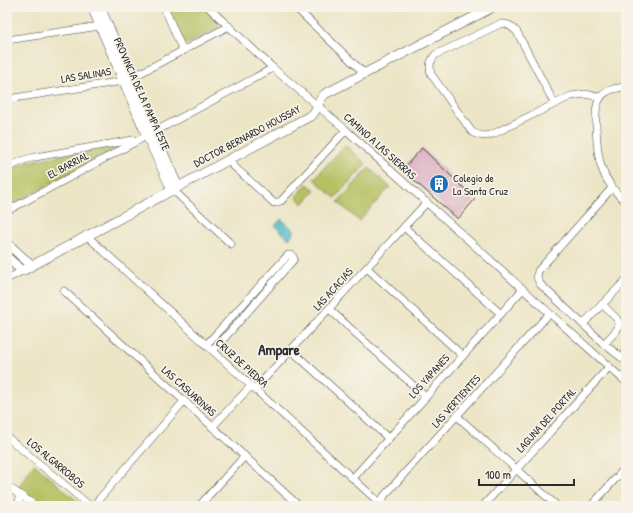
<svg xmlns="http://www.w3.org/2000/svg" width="633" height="513" viewBox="0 0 633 513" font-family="'Patrick Hand',sans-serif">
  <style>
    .green { fill: #b5c163; stroke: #707647 }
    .water { fill: #49b7c4; stroke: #3a7178 }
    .building { fill: #daa9bf }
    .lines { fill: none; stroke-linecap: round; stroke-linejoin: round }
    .street-casing { stroke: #484742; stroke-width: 8 }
    .secondary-casing { stroke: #484742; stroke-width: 10 }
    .street { stroke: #fff; stroke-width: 7 }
    .secondary { stroke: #fff; stroke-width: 9 }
    .labels { text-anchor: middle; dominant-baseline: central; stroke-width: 3.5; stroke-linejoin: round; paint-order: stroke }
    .street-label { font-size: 11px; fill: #2b2b2b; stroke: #f7f3e8 }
    .poi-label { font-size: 11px; fill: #2b2b2b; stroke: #f7f3e8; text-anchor: start }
    .district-label { font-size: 15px; font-weight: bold; fill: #2b2b2b; stroke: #f7f3e8 }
  </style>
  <rect width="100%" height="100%" fill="#f7f3e8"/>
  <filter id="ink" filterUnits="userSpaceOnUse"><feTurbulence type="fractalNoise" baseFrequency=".025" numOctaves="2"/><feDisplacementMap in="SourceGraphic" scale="8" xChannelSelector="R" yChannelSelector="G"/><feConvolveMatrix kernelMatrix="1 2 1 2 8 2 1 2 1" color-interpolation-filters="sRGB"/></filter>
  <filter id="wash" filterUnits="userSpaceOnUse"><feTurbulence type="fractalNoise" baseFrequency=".012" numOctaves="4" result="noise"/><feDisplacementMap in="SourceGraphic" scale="16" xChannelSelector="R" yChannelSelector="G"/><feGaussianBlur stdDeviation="0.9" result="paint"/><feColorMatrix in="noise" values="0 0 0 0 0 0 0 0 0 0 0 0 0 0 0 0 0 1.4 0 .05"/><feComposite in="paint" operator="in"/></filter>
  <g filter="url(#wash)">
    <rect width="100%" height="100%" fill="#ece5c6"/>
    <g class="green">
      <polygon points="168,7 204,7 218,19 220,24 218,28 187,44 184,43"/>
      <polygon points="345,145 366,164 335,198 314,179"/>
      <polygon points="115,146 117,148 7,207 7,171 30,161"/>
      <polygon points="369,168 390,187 359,221 338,202"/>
      <polygon points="307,184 315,190 303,204 296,197"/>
      <polygon points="34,464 83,506 43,506 18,488"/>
    </g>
    <polygon class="water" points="281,219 295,231 289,239 275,226"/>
    <g id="blocks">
      <polygon class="building" points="422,148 475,199 458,219 402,170"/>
    </g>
  </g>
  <g filter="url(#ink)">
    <use href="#blocks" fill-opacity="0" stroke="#484742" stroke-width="1"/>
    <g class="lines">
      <g class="street-casing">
        <g id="street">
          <polyline points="164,7 183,51"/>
          <polyline points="208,7 273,68 346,130 626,382"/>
          <polyline points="295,7 365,74"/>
          <polyline points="7,40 100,26"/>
          <path d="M626,87C617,88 607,89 601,97C595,105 596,115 596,124C597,157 599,179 626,202"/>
          <polyline points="7,101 14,98 124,81 131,78 229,26"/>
          <path d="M554,103L517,32C511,26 508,23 500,24L435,55C430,62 429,65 431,74L472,132C480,136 484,137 493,134L571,96L585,94L600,97"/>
          <polyline points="227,160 274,203 281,201 346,130"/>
          <polyline points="7,168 24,160 35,157 133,140"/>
          <polyline points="612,188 538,271 537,277 540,284 604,344 626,361"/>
          <polyline points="173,190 231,244"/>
          <polyline points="7,211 273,68"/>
          <polyline points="404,227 501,314"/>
          <polyline points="86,235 383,506"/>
          <polyline points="367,268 463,356"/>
          <polyline points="7,279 22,271"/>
          <polyline points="64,291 299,506"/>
          <polyline points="602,304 617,319 619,324 617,330 604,344"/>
          <polyline points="329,309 426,397"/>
          <polyline points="583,324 626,280"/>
          <polyline points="206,345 288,255 292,255 294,259 213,351"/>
          <polyline points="291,350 388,438"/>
          <polyline points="255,389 427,202"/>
          <polyline points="457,416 557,506"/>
          <polyline points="212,427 251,386"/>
          <polyline points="7,437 90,506"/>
          <polyline points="353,478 523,289"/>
          <polyline points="7,486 36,506"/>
          <polyline points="19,494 19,506"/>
          <polyline points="93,506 184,401"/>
          <polyline points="199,506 245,456"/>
          <polyline points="380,506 384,496 549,314"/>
          <polyline points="483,506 609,367"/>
          <polyline points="591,506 626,467"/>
        </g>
      </g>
      <g class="secondary-casing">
        <g id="secondary">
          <polyline points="92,7 147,136 172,190"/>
          <polyline points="100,7 178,187"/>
          <polyline points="7,243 31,265"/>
          <path d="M7,257L22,271L312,115C318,109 318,100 325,94L493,7"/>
        </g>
      </g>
      <use href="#street" class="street"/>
      <use href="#secondary" class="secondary"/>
    </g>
  </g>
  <defs>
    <g id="building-disc" transform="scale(1)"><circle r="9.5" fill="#1f6fb2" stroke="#f7f3e8"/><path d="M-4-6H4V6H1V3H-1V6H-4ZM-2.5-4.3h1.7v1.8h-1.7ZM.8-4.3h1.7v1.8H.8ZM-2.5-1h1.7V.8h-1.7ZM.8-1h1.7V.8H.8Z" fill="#fff"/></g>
  </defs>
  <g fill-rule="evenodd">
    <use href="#building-disc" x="439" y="184"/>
  </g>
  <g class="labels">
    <g class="street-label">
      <text transform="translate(86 75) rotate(-9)">LAS SALINAS</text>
      <text transform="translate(142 94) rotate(66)">PROVINCIA DE LA PAMPA ESTE</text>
      <text transform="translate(247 136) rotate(-28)">DOCTOR BERNARDO HOUSSAY</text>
      <text transform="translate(380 146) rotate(42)">CAMINO A LAS SIERRAS</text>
      <text transform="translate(68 165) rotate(-28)">EL BARRIAL</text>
      <text transform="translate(333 289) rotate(-48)">LAS ACACIAS</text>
      <text transform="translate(242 363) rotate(42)">CRUZ DE PIEDRA</text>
      <text transform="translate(429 376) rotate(-48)">LOS YAPANES</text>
      <text transform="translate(189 391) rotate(42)">LAS CASUARINAS</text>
      <text transform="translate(456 401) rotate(-48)">LAS VERTIENTES</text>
      <text transform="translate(546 420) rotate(-48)">LAGUNA DEL PORTAL</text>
      <text transform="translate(56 463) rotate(40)">LOS ALGARROBOS</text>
    </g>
    <g class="poi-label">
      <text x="453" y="178">Colegio de<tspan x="453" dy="13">La Santa Cruz</tspan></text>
    </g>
    <g class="district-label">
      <text x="279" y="349">Ampare</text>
    </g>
  </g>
  <rect width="633" height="513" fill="none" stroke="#f7f3e8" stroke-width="24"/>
  <path d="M479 479v6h95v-6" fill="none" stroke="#2b2b2b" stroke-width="2"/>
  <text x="485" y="479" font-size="12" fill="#2b2b2b" stroke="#f7f3e8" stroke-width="3" paint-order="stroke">100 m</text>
</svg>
